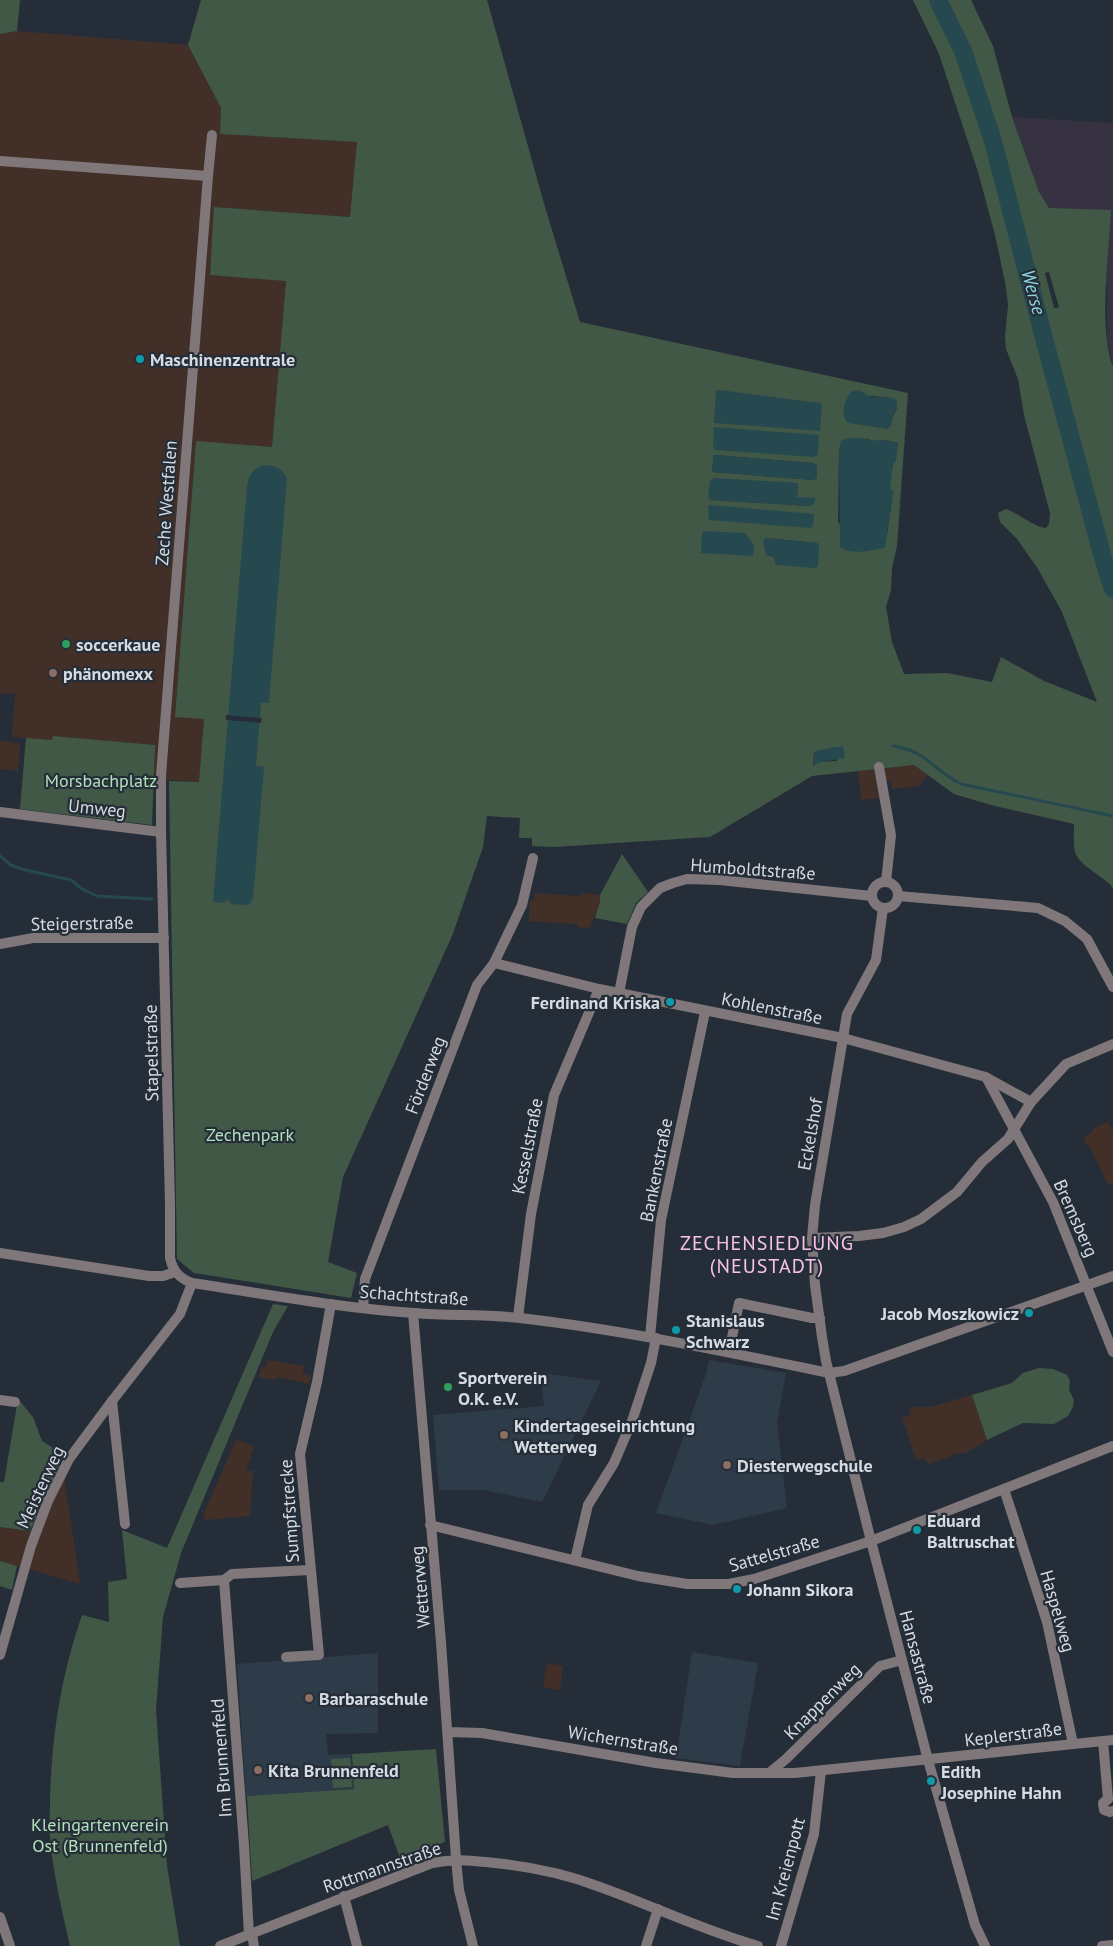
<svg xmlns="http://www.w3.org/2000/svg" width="1113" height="1946" viewBox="0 0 1113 1946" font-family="'PT Sans',sans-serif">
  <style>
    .commercial { fill: #373242 }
    .industrial { fill: #423028 }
    .built { fill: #2e3b48 }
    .green { fill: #425846; fill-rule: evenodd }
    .water { fill: #25494f }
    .pier { fill: #252e38 }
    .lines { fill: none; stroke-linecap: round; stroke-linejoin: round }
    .stream { stroke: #25494f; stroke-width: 3 }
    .river { stroke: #25494f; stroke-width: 18 }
    .minor { stroke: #7f7779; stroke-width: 10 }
    .culture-dot { fill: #0f9aa8; stroke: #252e38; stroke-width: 2 }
    .leisure-dot { fill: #2e9e5b; stroke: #252e38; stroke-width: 2 }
    .education-dot { fill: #8d6e63; stroke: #252e38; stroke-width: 2 }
    .labels { text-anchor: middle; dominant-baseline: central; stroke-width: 4.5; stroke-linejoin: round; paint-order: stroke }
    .poi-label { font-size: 18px; font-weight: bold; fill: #d5dbe1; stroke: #252e38; text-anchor: start }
    .street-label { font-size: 18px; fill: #d5dbe1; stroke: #252e38 }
    .park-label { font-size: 18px; fill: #b1e0b9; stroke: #252e38 }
    .water-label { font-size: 19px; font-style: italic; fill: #8cd3de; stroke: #252e38 }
    .quarter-label { font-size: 20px; letter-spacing: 1px; fill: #f8c2e9; stroke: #252e38 }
  </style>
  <rect width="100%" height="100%" fill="#252e38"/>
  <polygon class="commercial" points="1012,117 1113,123 1113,367 1107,339 1107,283 1049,208 1039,192"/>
  <g class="industrial">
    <polygon points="17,31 188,45 221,108 220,134 357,142 351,217 215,207 210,275 286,280 272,447 196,442 175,716 204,719 199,782 154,779 154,745 53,736 53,740 12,737 15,694 0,693 0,34"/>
    <polygon points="0,741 20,743 18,771 0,769"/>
    <polygon points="914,765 927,775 919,786 892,789 892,781 877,782 879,798 861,800 858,771"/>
    <polygon points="535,893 580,896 581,893 600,895 600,902 590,928 578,927 577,924 529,921 530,900 534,900"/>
    <polygon points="1108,1121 1113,1133 1113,1183 1108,1185 1089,1145 1087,1145 1083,1138 1090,1134 1093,1129"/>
    <polygon points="268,1360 304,1366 303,1374 311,1376 309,1384 279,1377 273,1380 258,1377 262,1366 266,1367"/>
    <polygon points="972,1395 987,1440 968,1452 956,1454 929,1464 924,1458 916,1460 902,1417 910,1415 910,1407 930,1407"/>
    <polygon points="236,1440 254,1446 246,1471 253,1471 250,1516 206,1520 203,1515"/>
    <polygon points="64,1476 80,1584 0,1561 0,1527 30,1531 39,1536"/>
    <polygon points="547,1663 563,1666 560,1690 543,1687"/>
  </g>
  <g class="built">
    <polygon points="709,1360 786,1373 777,1423 787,1508 713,1525 656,1513 706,1374"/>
    <polygon points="541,1373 601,1381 542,1502 484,1490 439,1490 433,1415 544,1406"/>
    <polygon points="692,1652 758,1663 740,1766 676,1758"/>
    <polygon points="378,1653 378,1733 326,1734 328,1755 351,1754 354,1789 246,1796 237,1664"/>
  </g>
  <g class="green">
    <polygon points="0,0 20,0 17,31 0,34"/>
    <path d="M201,0H487L545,207L580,322L908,393L897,546L892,568L891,590L886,607L892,642L904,674L947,673L992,682L1001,657L1044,681L1097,702L1062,612L1038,569L1017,539L1000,522L998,513L1006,509C1020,514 1032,526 1046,528L1049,524L1050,513L1024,415L1018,379L1006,349L1005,337L1008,305L1006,287L995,235L978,172L939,54L913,0H933L957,52L984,137L1034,318L1043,316L996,132L968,48L944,0H971L993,46L1012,117L1039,192L1049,208L1111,210C1109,253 1098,328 1113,367V888C1104,876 1079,866 1075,852C1073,844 1074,833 1074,824L991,805L954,794L914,765L812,776L710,837L554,847L532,846V838H519L520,818L487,816L483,847L452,936L343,1177L328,1262L357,1273L351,1298L194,1273L177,1259L169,781L199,782L204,719L175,717L196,441L272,447L286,281L210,275L214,207L350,217L357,142L220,134L221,108L188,45ZM1049,272L1059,307L1058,308H1054L1045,273ZM869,396L884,397L897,408L892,418L891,426ZM847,438L868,439L874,441L885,440L898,443L890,478V489L893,492L887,535L838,523L839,449ZM714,455L813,463L817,465L814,480L713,472L712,469ZM798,483L797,497L810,506L711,500L708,497ZM766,538L817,543L819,545L773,557L770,555ZM835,747L837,761L817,762L813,765L814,753Z"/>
    <polygon points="53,736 155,745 152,825 20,809 26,738 52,740"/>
    <polygon points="622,854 648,892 636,903 627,924 595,918 600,902 600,895"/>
    <path d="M273,1304L288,1306L273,1332L181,1553L163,1617L156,1710L167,1866L180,1946H70C62,1910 53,1874 50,1837C49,1826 50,1814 50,1802C51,1739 61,1675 82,1615L109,1622L108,1582L127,1579L122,1530L167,1548Z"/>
    <polygon points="1039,1368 1053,1369 1067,1375 1070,1381 1069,1390 1074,1400 1073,1407 1068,1416 1054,1424 1023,1423 987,1440 972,1395 1012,1383 1023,1373"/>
    <polygon points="18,1399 33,1417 42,1441 64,1455 30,1531 0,1527 0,1482 4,1482"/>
    <polygon points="0,1561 17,1566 12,1590 0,1586"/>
    <polygon points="436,1749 445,1842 400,1858 388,1825 252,1881 247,1796 354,1789 352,1754"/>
    <polygon points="350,1758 352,1787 333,1788 331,1759"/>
  </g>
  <g class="water">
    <polygon points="719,390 820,403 822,405 820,431 714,423 716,391"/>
    <path d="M859,390C863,392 866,395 870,397C877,399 899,392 897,406C896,410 893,413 892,417C890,422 892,425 888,429L848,423C840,414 844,402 851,392Z"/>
    <polygon points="714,427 819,435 818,455 813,457 715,450 713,448"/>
    <path d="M847,438H862L874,441L885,440L898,443L896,461L893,464L890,489L893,492L885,548C871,550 853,556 840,547L839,449L841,441Z"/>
    <polygon points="714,455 813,463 817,465 817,478 814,480 713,472 712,469"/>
    <path d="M265,465C277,466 281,468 287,478L269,703H261L256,766L264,767L253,899L249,905L230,904V901L225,900V903L214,902L213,901L247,486C249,474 253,468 265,465Z"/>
    <polygon points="714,478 798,483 797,497 815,498 815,502 810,506 711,500 708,498 710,481"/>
    <polygon points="710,505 814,514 813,526 811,528 709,520 708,507"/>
    <polygon points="704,531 745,533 754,545 753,556 701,553 702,533"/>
    <polygon points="766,538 818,543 819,545 818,566 815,568 776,565 773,557 766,555 763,540"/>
    <path d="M835,747H843L845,757C835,762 821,759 813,766L815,751Z"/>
  </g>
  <polygon class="pier" points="226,715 262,718 261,723 226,720"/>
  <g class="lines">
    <g class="stream">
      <path d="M893,746C927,751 933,770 961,784L1113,816"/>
      <polyline points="0,856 11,865 21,869 71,880 82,889 97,896 152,899"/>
    </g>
    <polyline class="river" points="938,0 963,51 993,141 1045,342 1103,558 1113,589"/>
    <g class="minor">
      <path d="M0,161L208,176L161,775V832L170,1204V1258C173,1271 179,1278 192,1283C266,1294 339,1308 414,1313C449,1316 485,1314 520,1318C624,1330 727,1352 829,1373L844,1371L1113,1276"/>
      <polyline points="208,176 212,135"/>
      <polyline points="879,767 891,835 886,882"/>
      <polyline points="0,812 161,832"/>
      <circle cx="885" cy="895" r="13"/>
      <polyline points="898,896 1038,908 1065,921 1087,939 1113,987"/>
      <polyline points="883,908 876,960 847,1014 843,1038 815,1205 812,1238 815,1285 822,1337 826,1361 871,1541 928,1760 975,1925 985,1946"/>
      <polyline points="0,944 33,938 164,938"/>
      <polyline points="494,963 599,989 843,1038 986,1077 1053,1202 1113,1352"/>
      <polyline points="619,993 632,927 641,907 660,888 673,883 687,879 720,880 872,896"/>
      <polyline points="987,1078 1031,1102"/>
      <polyline points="812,1238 859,1236 883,1233 904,1227 921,1219 957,1192 982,1162 1008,1139 1031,1102 1066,1064 1113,1044"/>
      <polyline points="0,1253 149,1276 163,1276 175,1272"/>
      <polyline points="363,1308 365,1279 477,985 494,963 522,905 533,858"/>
      <polyline points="413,1313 441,1642 456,1859 459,1890 473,1946"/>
      <polyline points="518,1317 531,1214 554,1095 599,989"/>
      <polyline points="650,1337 661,1220 705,1012"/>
      <polyline points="729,1352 739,1303 812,1318 820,1318"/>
      <polyline points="0,1400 15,1402"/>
      <polyline points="112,1401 125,1524"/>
      <polyline points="1004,1489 1047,1622 1073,1744"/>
      <polyline points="430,1525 638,1576 687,1584 729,1584 754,1579 871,1541 1113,1446"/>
      <polyline points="575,1560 588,1505 614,1463 632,1421 651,1363 656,1338"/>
      <polyline points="224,1580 244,1845 249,1935"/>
      <polyline points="180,1583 224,1580 232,1574 310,1570"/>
      <polyline points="0,1655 31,1546 48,1501 69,1459 112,1401 180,1314 192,1283"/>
      <polyline points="286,1657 319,1655 300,1454 317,1382 331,1304"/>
      <polyline points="448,1732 482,1733 656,1763 733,1773 795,1773 1113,1740"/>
      <polyline points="1103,1741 1108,1799"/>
      <polyline points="769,1773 786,1759 880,1666 902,1660"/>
      <polyline points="1108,1799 1103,1803 1104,1810 1110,1812 1113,1811"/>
      <polyline points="344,1896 357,1946"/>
      <polyline points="0,1917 10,1946"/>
      <polyline points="252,1934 254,1946"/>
      <path d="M220,1946L432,1863C457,1858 478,1861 504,1864C537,1868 569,1875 600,1887C653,1906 704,1931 758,1946"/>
      <polyline points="646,1946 658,1909"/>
      <polyline points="781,1946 814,1834 821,1771"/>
      <polyline points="1102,1946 1113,1945"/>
    </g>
  </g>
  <g class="culture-dot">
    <circle cx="140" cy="359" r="5"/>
    <circle cx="670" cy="1002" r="5"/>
    <circle cx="1029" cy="1313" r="5"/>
    <circle cx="676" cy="1330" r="5"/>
    <circle cx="917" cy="1530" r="5"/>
    <circle cx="737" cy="1589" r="5"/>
    <circle cx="931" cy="1781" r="5"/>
  </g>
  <g class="leisure-dot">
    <circle cx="66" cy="644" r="5"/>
    <circle cx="448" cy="1387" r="5"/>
  </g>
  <g class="education-dot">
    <circle cx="53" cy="673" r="5"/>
    <circle cx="504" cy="1435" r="5"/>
    <circle cx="727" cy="1465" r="5"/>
    <circle cx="309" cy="1698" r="5"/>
    <circle cx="258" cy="1770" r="5"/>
  </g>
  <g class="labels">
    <g class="poi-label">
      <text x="150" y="359">Maschinenzentrale</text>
      <text x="76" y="644">soccerkaue</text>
      <text x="63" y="673">phänomexx</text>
      <text x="660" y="1002" text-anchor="end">Ferdinand Kriska</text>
      <text x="1019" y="1313" text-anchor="end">Jacob Moszkowicz</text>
      <text x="686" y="1320">Stanislaus<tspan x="686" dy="21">Schwarz</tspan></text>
      <text x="458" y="1377">Sportverein<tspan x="458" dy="21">O.K. e.V.</tspan></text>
      <text x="514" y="1425">Kindertageseinrichtung<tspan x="514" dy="21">Wetterweg</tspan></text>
      <text x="737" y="1465">Diesterwegschule</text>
      <text x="927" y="1520">Eduard<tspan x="927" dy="21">Baltruschat</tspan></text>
      <text x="747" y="1589">Johann Sikora</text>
      <text x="319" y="1698">Barbaraschule</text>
      <text x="268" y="1770">Kita Brunnenfeld</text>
      <text x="941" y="1771">Edith<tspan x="941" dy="21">Josephine Hahn</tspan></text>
    </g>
    <g class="street-label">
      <text transform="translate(166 503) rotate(-86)">Zeche Westfalen</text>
      <text transform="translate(97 808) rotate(6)">Umweg</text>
      <text transform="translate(753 869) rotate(4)">Humboldtstraße</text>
      <text transform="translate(82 923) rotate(-1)">Steigerstraße</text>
      <text transform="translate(772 1008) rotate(11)">Kohlenstraße</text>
      <text transform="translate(151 1053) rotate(-91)">Stapelstraße</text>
      <text transform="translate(425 1075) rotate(-69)">Förderweg</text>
      <text transform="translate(810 1134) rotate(-80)">Eckelshof</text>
      <text transform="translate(527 1146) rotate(-79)">Kesselstraße</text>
      <text transform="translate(656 1170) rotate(-79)">Bankenstraße</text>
      <text transform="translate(1076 1218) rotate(66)">Bremsberg</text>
      <text transform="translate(414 1295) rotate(4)">Schachtstraße</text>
      <text transform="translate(40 1487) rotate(-65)">Meisterweg</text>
      <text transform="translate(289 1511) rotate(-94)">Sumpfstrecke</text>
      <text transform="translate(774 1553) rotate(-16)">Sattelstraße</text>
      <text transform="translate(420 1587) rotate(-95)">Wetterweg</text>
      <text transform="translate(1058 1611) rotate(74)">Haspelweg</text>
      <text transform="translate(918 1657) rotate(75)">Hansastraße</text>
      <text transform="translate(822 1701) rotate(-45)">Knappenweg</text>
      <text transform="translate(1013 1734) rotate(-7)">Keplerstraße</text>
      <text transform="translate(623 1740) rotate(9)">Wichernstraße</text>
      <text transform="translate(221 1758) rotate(-94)">Im Brunnenfeld</text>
      <text transform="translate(382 1867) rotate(-19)">Rottmannstraße</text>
      <text transform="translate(785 1869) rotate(-75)">Im Kreienpott</text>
    </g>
    <g class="park-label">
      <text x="101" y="780">Morsbachplatz</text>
      <text x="250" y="1134">Zechenpark</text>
      <text x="100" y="1824">Kleingartenverein<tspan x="100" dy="21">Ost (Brunnenfeld)</tspan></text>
    </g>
    <g class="water-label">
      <text transform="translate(1034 292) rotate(75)">Werse</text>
    </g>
    <g class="quarter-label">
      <text x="767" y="1243">ZECHENSIEDLUNG<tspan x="767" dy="23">(NEUSTADT)</tspan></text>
    </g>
  </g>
</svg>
